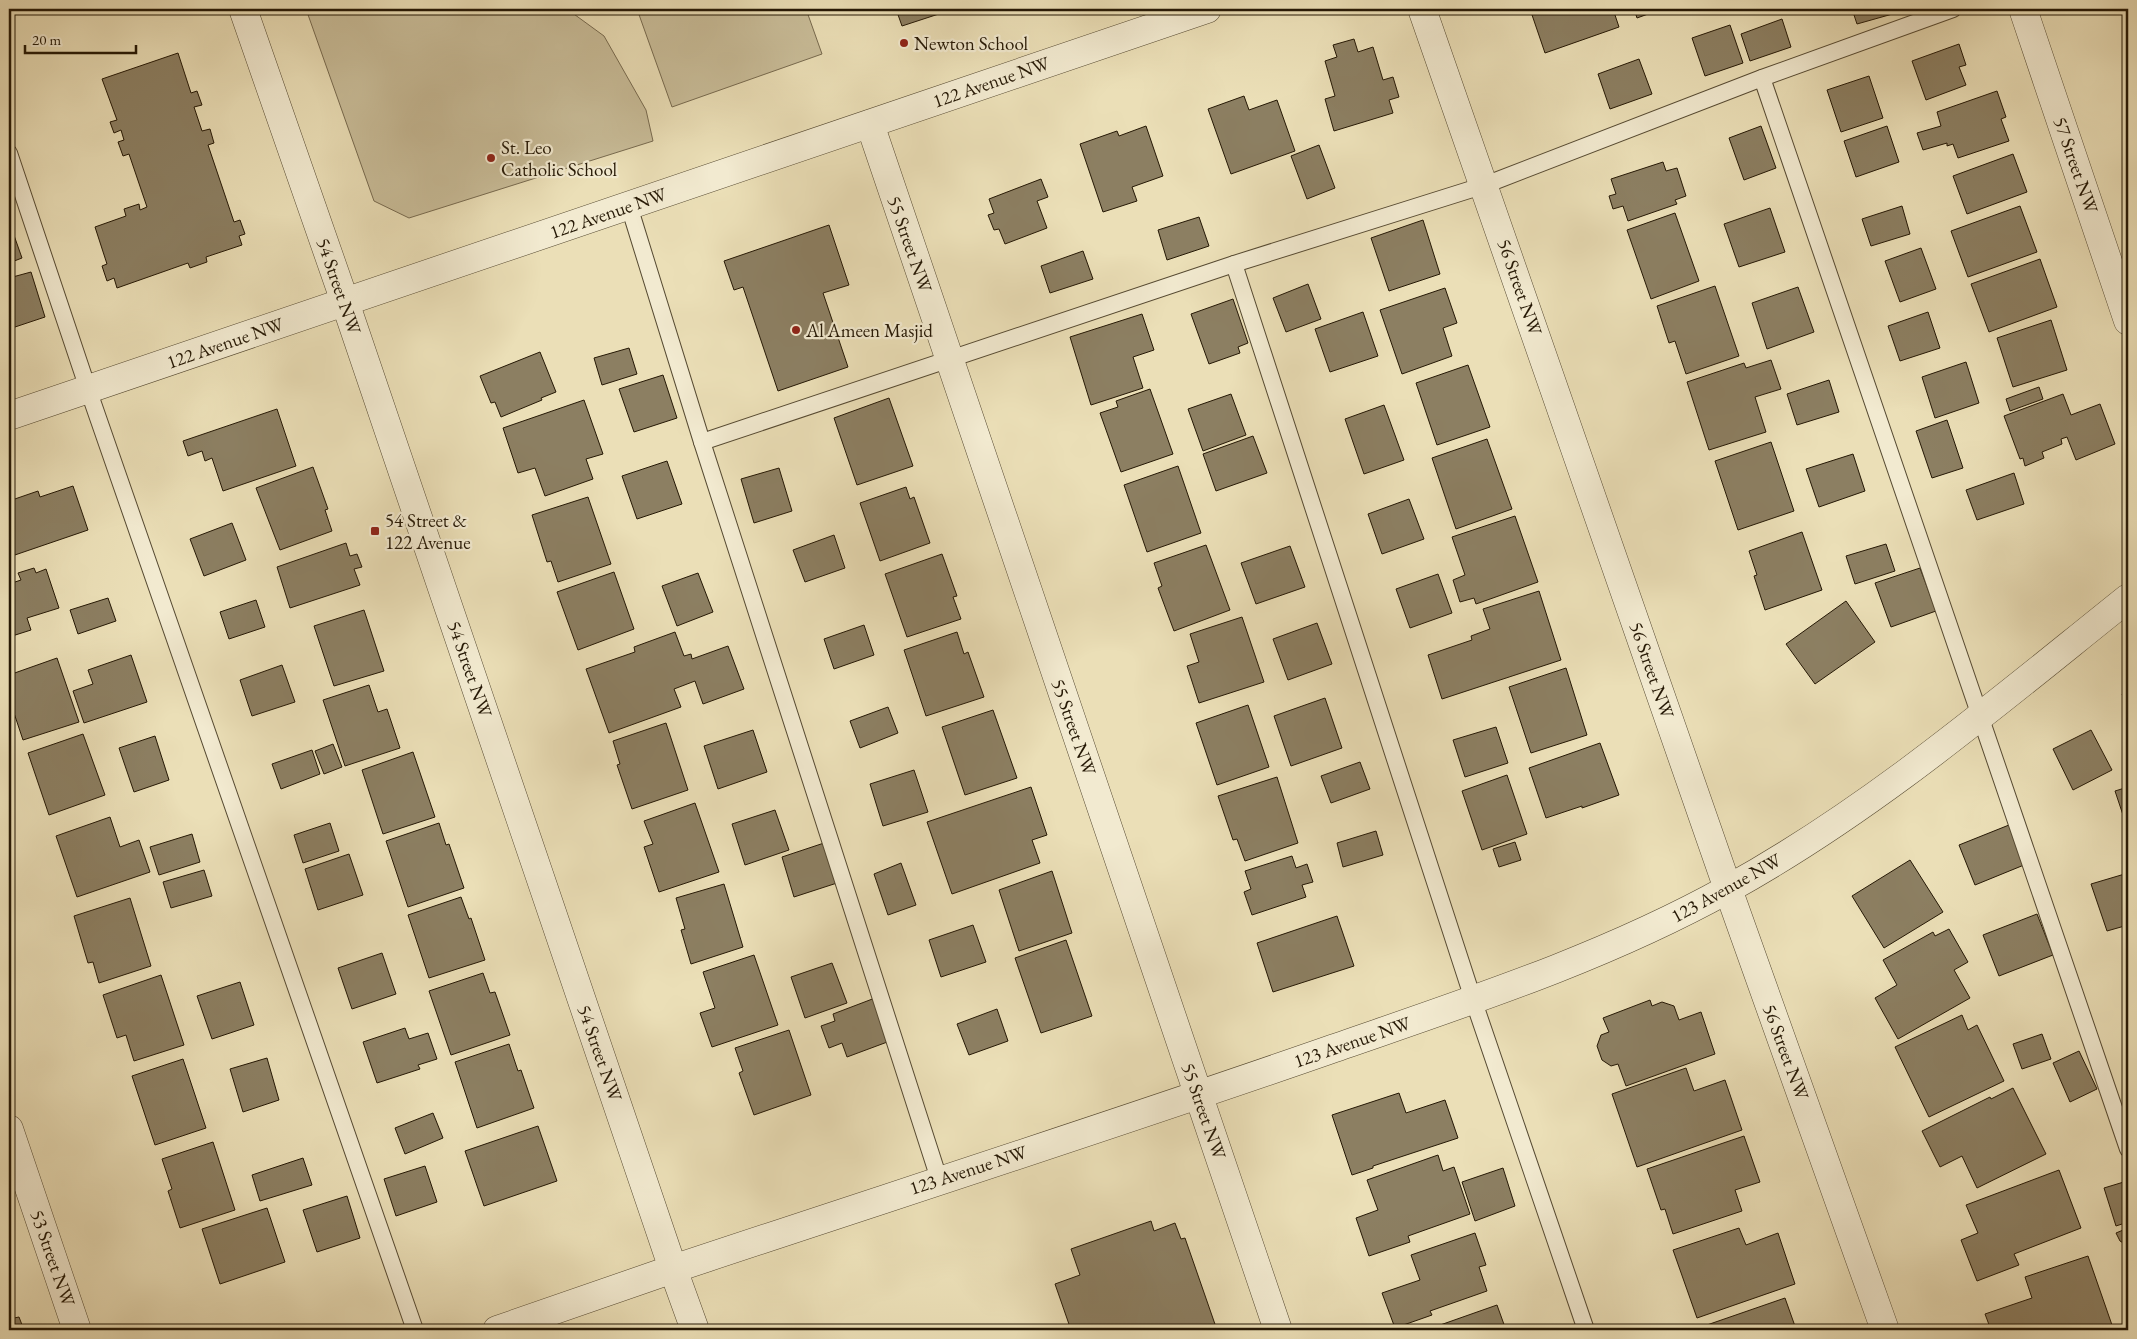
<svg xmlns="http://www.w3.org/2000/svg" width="2137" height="1339" viewBox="0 0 2137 1339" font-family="'EB Garamond',serif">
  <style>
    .green { fill: #c9bd99; stroke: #776a4f }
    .building { fill: #8c7f62; stroke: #251805 }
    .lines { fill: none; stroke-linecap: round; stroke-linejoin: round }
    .service-casing { stroke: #564a32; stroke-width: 18 }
    .minor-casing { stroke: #564a32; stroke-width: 29 }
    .tertiary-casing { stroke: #564a32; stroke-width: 29 }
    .service { stroke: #f2ead0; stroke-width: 16 }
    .minor { stroke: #f2ead0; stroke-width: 28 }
    .tertiary { stroke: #f2ead0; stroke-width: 28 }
    .poi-dot { fill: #8f2418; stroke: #f2ead0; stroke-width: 2 }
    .labels { text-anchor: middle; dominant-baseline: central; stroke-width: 4.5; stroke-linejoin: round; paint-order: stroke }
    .poi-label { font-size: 19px; fill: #251805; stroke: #f2ead0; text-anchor: start }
    .street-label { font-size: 19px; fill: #251805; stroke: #f2ead0 }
  </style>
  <rect width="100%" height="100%" fill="#ebdfb7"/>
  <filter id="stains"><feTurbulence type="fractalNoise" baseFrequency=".004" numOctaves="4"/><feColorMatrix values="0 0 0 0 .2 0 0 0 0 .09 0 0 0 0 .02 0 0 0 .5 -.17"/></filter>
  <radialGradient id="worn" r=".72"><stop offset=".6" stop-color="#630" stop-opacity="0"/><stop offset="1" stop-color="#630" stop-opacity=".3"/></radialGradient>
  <g class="green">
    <polygon points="306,9 567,9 604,36 646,110 653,141 409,218 374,201"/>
    <polygon points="637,9 806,9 822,54 672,107"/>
  </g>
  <g class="building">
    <polygon points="896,9 954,9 902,26"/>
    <polygon points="1530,9 1613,9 1619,27 1545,53"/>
    <polygon points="1634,9 1662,9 1637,18"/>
    <polygon points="1852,9 1895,9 1896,13 1857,24"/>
    <polygon points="1782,19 1791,47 1750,61 1741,34"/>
    <polygon points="1730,25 1743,63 1705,76 1692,38"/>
    <polygon points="1354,39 1358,52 1373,47 1383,80 1393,77 1399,97 1389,100 1393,113 1334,131 1325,99 1335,96 1325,61 1337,57 1333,45"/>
    <polygon points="1959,44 1966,65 1959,67 1966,85 1926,100 1912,61"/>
    <polygon points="178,53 191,93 197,91 202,105 194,107 202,131 210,129 214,143 208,145 234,222 240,220 245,234 239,236 242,245 206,257 207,262 190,268 188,263 117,288 114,278 107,281 102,266 107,264 95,227 126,216 124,209 139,204 140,210 147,207 129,154 123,156 118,142 124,140 121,130 114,133 110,122 117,120 102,79"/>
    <polygon points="1639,59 1652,94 1610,109 1598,74"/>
    <polygon points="1869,76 1883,118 1841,132 1827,90"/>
    <polygon points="1997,91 2006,117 2001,119 2009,141 1958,158 1953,144 1947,146 1947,143 1923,150 1917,133 1941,126 1937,112"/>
    <polygon points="1244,96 1249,110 1277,100 1295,151 1231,174 1208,109"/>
    <polygon points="1146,126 1163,176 1132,187 1137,201 1103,212 1080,144 1117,131 1119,136"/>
    <polygon points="1761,126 1776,168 1744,180 1729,138"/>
    <polygon points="1887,126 1899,162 1856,177 1844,141"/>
    <polygon points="1319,145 1335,188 1307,199 1291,156"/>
    <polygon points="2013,154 2027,192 1967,214 1953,176"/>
    <polygon points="1663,162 1666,171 1677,168 1686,196 1675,200 1677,204 1628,221 1623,206 1613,209 1609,196 1616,194 1611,179"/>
    <polygon points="1041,179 1048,197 1037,201 1047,228 1005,244 999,229 994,230 988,215 994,213 989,199"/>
    <polygon points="1902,206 1910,234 1871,246 1862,219"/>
    <polygon points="2020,206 2037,252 1968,277 1951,231"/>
    <polygon points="1770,208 1785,252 1739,267 1724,224"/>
    <polygon points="1675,213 1699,281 1651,299 1627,230"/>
    <polygon points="1199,217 1209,246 1167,260 1158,230"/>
    <polygon points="1423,220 1440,274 1389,291 1371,238"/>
    <polygon points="10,224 22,258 9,263 9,225"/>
    <polygon points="829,225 849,285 823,293 848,367 778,391 743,287 734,290 724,261"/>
    <polygon points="1921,248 1936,289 1900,302 1885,261"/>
    <polygon points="1083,251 1093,279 1050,293 1041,266"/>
    <polygon points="2040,259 2057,307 1989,332 1971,284"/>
    <polygon points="31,272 45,317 9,329 9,278"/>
    <polygon points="1308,284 1321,319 1286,332 1273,298"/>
    <polygon points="1715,286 1739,356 1686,374 1675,341 1669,343 1657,306"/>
    <polygon points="1798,287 1814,332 1767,349 1752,303"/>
    <polygon points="1445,288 1457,323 1443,328 1452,356 1402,374 1380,310"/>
    <polygon points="1233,299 1248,343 1238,347 1240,353 1209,364 1191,314"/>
    <polygon points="1363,312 1378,356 1330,372 1315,329"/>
    <polygon points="1928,312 1940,348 1900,361 1888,326"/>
    <polygon points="1142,314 1154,350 1133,357 1143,388 1091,405 1070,337"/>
    <polygon points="2051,320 2067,370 2013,387 1997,338"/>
    <polygon points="629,348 637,374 602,385 594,358"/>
    <polygon points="540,352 556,392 541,398 542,400 501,417 495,402 491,403 480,376"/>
    <polygon points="1771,360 1781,389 1755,397 1766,432 1709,450 1687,382 1744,363 1746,368"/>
    <polygon points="1966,362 1979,403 1935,418 1922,377"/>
    <polygon points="1468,365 1490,427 1437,445 1416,383"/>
    <polygon points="663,375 677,418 634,432 619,389"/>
    <polygon points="1829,380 1839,412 1797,425 1787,394"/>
    <polygon points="2039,387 2043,399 2010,411 2006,399"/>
    <polygon points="1150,389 1173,454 1121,472 1100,413 1118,407 1116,401"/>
    <polygon points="1231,394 1246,435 1203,451 1188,409"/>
    <polygon points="2063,394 2071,415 2100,404 2115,444 2076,460 2067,437 2061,439 2062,444 2042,452 2044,458 2025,466 2023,458 2020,459 2004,416"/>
    <polygon points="889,398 913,466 857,485 834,418"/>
    <polygon points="584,400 603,454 586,459 593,479 545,496 535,468 518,473 503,428"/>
    <polygon points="1384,405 1404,460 1364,474 1345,419"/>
    <polygon points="277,409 296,466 223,491 212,458 205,461 202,451 188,456 183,441"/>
    <polygon points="1947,420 1963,468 1932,478 1916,431"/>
    <polygon points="1253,436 1267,473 1216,491 1203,454"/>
    <polygon points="1487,439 1512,509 1456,529 1432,458"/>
    <polygon points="1771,442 1794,511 1738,530 1715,461"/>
    <polygon points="1853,454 1865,491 1819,507 1806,469"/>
    <polygon points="667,461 682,504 637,519 622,476"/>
    <polygon points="1178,466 1201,533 1147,552 1124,485"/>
    <polygon points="313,467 328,509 325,510 332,531 280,550 256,488"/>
    <polygon points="779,468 792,511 754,523 741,479"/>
    <polygon points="2014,473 2024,504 1977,520 1966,490"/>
    <polygon points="73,486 88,530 9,557 9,501 38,491 40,497"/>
    <polygon points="906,487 910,499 914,497 930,543 880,561 860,503"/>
    <polygon points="588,497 611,564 558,582 551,561 547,562 532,515"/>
    <polygon points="1409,499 1424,539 1382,554 1368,514"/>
    <polygon points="1515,516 1538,582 1476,604 1474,598 1460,602 1453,580 1465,575 1452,537"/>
    <polygon points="232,523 246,560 204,576 190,539"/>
    <polygon points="1802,532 1822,590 1765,610 1754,576 1757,575 1749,551"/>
    <polygon points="834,535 845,568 805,582 793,550"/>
    <polygon points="346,543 350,556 357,554 362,567 354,569 360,585 290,608 277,567"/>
    <polygon points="1886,544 1895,571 1855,584 1846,556"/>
    <polygon points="1206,545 1230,610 1174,631 1158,588 1162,586 1154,563"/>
    <polygon points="1290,546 1305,587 1256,604 1241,563"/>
    <polygon points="942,554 957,596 953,597 961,619 907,637 885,574"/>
    <polygon points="34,568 36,573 46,569 59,608 27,618 31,630 9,637 9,584 21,580 18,573"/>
    <polygon points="1920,568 1936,611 1891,627 1875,583"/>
    <polygon points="614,572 634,629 578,650 557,592"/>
    <polygon points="698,573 713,612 677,626 662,586"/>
    <polygon points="1438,574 1452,613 1410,628 1396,589"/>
    <polygon points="1539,591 1561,660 1442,699 1428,655 1472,640 1471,636 1490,629 1483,609"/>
    <polygon points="108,598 116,621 78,634 70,610"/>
    <polygon points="256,600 265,627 229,639 220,612"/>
    <polygon points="1846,601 1875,642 1815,684 1786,644"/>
    <polygon points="364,610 384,671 334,686 314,626"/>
    <polygon points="1242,617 1264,682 1199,703 1187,666 1199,662 1190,634"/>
    <polygon points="1317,623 1332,664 1288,680 1273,639"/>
    <polygon points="864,625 874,655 834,669 824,639"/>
    <polygon points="675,632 684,656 691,654 692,659 728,646 744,689 703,704 695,681 674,689 681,707 609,733 586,669 635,652 634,647"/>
    <polygon points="957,632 964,654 968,652 984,697 926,716 904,650"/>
    <polygon points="131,655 147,702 84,723 73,691 93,684 88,670"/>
    <polygon points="57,658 79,722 23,740 9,698 9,675"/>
    <polygon points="282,665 295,702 252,716 240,680"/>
    <polygon points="1566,668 1587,735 1531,753 1509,687"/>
    <polygon points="369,685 378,712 387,709 400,748 345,766 323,700"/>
    <polygon points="2128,691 2128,707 2122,694"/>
    <polygon points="1325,698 1342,748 1291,766 1274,716"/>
    <polygon points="1248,705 1269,767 1217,785 1196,723"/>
    <polygon points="888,707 898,733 860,748 850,721"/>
    <polygon points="993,710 1017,778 965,795 942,727"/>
    <polygon points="666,723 688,790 632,809 617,765 620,764 613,741"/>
    <polygon points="1496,727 1508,763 1465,777 1453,740"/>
    <polygon points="753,730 767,772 718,789 704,746"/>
    <polygon points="2091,730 2112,770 2073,790 2053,749"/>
    <polygon points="83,734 105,795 49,815 28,753"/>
    <polygon points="155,736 169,780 134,792 119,748"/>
    <polygon points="1600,743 1619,795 1582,808 1582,806 1546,818 1529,768"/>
    <polygon points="333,744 342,767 324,774 315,751"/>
    <polygon points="312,750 320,774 281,789 272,764"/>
    <polygon points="413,752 435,817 383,834 362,770"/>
    <polygon points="1360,762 1370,789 1331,803 1321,776"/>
    <polygon points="914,770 928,812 883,826 870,784"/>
    <polygon points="1507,775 1527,834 1482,850 1462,791"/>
    <polygon points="1277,777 1298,843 1245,861 1237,839 1233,840 1218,796"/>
    <polygon points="1031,787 1047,835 1032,840 1040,863 952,894 927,822"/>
    <polygon points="2128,787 2128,830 2115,791"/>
    <polygon points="695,803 719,872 659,892 644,847 653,844 644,821"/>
    <polygon points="775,810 789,850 745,865 732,824"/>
    <polygon points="110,817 120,847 139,840 150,872 77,897 56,836"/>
    <polygon points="330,823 339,851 303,863 294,835"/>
    <polygon points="439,823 446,845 449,844 464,888 408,907 386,841"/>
    <polygon points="2009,825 2024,865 1975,885 1959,845"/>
    <polygon points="1376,831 1383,855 1343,867 1337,843"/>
    <polygon points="192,834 200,862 159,875 150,847"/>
    <polygon points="1515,842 1521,860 1499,867 1493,849"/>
    <polygon points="824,843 837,883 794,897 782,857"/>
    <polygon points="349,854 363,895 318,910 305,869"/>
    <polygon points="1292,856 1296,868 1307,864 1313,882 1302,885 1306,897 1252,915 1244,892 1251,889 1245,871"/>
    <polygon points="1910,860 1943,912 1884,948 1852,896"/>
    <polygon points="901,863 916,905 888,915 874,874"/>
    <polygon points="204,870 212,896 171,908 163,882"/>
    <polygon points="1052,871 1072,933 1019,951 999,890"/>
    <polygon points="2128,873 2128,925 2107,931 2091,884"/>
    <polygon points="724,884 743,947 691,964 681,930 685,929 676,898"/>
    <polygon points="461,897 469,919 471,918 485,960 429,978 408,915"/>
    <polygon points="130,898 151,966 99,983 93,962 88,963 74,916"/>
    <polygon points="2037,914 2053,955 1999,976 1983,935"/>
    <polygon points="1337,916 1354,966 1273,992 1257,943"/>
    <polygon points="973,925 986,962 941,977 929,940"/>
    <polygon points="1949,929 1968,962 1954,970 1970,998 1898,1039 1875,998 1897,985 1883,960 1933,932 1935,936"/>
    <polygon points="1066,940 1092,1016 1041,1033 1015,958"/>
    <polygon points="382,953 396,994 352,1009 338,968"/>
    <polygon points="754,955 778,1025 712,1047 700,1013 715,1008 703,972"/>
    <polygon points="832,963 847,1003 805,1018 791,977"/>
    <polygon points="483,973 490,993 495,992 510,1035 451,1055 429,991"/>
    <polygon points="161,975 184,1045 134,1061 126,1035 117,1038 103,995"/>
    <polygon points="240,982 254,1025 212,1039 197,996"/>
    <polygon points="875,998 890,1041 847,1057 842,1043 829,1048 821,1026 835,1021 833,1014"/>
    <polygon points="1650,1000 1652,1006 1662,1002 1674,1006 1679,1020 1701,1012 1715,1054 1626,1086 1618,1064 1611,1066 1602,1060 1597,1046 1601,1035 1609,1032 1603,1018"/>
    <polygon points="997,1009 1008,1041 969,1055 957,1024"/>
    <polygon points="1962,1015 1968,1030 1977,1025 2004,1081 1929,1117 1895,1047"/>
    <polygon points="405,1028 409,1039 428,1033 437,1059 418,1065 420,1069 377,1083 363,1042"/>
    <polygon points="789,1030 811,1095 754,1115 739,1073 743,1071 735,1048"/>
    <polygon points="2042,1034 2051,1059 2022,1069 2013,1044"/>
    <polygon points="509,1044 518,1071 521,1070 534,1108 477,1128 455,1062"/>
    <polygon points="2079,1051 2097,1089 2070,1102 2053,1063"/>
    <polygon points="267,1058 279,1100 243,1112 230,1069"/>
    <polygon points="183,1059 206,1128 155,1145 132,1076"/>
    <polygon points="1686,1068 1694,1091 1725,1080 1742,1130 1637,1167 1612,1094"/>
    <polygon points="2013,1088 2046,1154 1977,1188 1962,1156 1940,1167 1922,1131 1990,1097 1991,1099"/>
    <polygon points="1399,1093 1406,1113 1445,1100 1458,1138 1373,1166 1373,1168 1352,1175 1332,1115"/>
    <polygon points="433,1113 443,1138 405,1154 395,1128"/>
    <polygon points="538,1126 557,1181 484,1206 465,1151"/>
    <polygon points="1744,1136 1760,1182 1735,1190 1742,1211 1673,1234 1665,1209 1661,1210 1647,1169"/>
    <polygon points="213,1142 235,1210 180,1228 168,1191 172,1189 162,1159"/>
    <polygon points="1438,1155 1443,1171 1454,1167 1470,1214 1408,1236 1410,1242 1369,1256 1356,1218 1378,1210 1367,1180"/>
    <polygon points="303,1158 312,1185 260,1201 252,1175"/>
    <polygon points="425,1166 437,1202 396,1216 384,1179"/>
    <polygon points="1503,1168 1515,1206 1475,1221 1462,1182"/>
    <polygon points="2059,1170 2081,1228 2014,1254 2019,1265 1977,1281 1961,1240 1978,1233 1966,1205"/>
    <polygon points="2127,1181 2128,1222 2116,1226 2104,1188"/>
    <polygon points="347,1196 360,1238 317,1252 303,1210"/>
    <polygon points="267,1208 285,1262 220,1284 202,1229"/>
    <polygon points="1151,1221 1154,1231 1175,1223 1181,1239 1185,1238 1217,1330 1071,1330 1055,1284 1080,1275 1071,1249"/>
    <polygon points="1739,1228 1746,1245 1778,1233 1795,1284 1697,1318 1673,1250"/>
    <polygon points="2128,1228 2128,1246 2120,1241 2116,1233"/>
    <polygon points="1475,1233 1486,1265 1479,1267 1487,1291 1430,1311 1432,1315 1395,1328 1382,1293 1420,1280 1411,1255"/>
    <polygon points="2088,1256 2112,1325 2096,1330 1991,1330 1985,1314 2032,1298 2025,1277"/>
    <polygon points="1785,1298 1796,1329 1808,1325 1809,1330 1706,1330 1704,1326"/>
    <polygon points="9,1304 14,1318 19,1317 24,1330 9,1330"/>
    <polygon points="1497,1305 1506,1330 1426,1330"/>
  </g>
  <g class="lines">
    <g class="service-casing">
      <g id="service">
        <polyline points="1762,78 2128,1149"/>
        <polyline points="9,153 88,389 415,1330"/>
        <polyline points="629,206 702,442 939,1179"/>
        <polyline points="1234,264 1473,999 1586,1330"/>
        <polyline points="702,442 1234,264 1485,185 1762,78 1953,9"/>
      </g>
    </g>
    <g class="minor-casing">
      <g id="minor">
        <polyline points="1422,9 1728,889 1885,1330"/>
        <polyline points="2023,9 2128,321"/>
        <polyline points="870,124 1278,1330"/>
        <polyline points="9,416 1207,9"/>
        <polyline points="9,1129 77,1330"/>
        <path d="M695,1330L673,1269C892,1196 1111,1126 1329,1050C1464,1003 1602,959 1728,889C1873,809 1999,701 2128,598"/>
      </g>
    </g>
    <g class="tertiary-casing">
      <polyline id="tertiary" points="243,9 345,302 673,1269 497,1330"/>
    </g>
    <use href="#service" class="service"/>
    <use href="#minor" class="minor"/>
    <use href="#tertiary" class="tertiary"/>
  </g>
  <g class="poi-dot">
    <circle cx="904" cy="43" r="5"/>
    <circle cx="491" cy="158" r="5"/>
    <circle cx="796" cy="330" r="5"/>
    <rect x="370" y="526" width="10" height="10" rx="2.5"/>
  </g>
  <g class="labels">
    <g class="poi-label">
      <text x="914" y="43">Newton School</text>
      <text x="501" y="147">St. Leo<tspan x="501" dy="22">Catholic School</tspan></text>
      <text x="806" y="330">Al Ameen Masjid</text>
      <text x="385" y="520">54 Street &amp;<tspan x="385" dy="22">122 Avenue</tspan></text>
    </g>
    <g class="street-label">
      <text transform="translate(991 82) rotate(-19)">122 Avenue NW</text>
      <text transform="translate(2076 165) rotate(71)">57 Street NW</text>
      <text transform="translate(608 213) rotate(-19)">122 Avenue NW</text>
      <text transform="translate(910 244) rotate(71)">55 Street NW</text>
      <text transform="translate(339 286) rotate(71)">54 Street NW</text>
      <text transform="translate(1520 287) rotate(71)">56 Street NW</text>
      <text transform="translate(225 343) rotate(-19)">122 Avenue NW</text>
      <text transform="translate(470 669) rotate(71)">54 Street NW</text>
      <text transform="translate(1652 670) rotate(71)">56 Street NW</text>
      <text transform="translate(1074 727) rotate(71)">55 Street NW</text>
      <text transform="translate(1726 888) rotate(-29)">123 Avenue NW</text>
      <text transform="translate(1352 1042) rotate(-19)">123 Avenue NW</text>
      <text transform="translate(1786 1052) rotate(70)">56 Street NW</text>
      <text transform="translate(600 1053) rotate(71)">54 Street NW</text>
      <text transform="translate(1204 1111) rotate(71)">55 Street NW</text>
      <text transform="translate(968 1170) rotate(-18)">123 Avenue NW</text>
      <text transform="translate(53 1258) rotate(71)">53 Street NW</text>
    </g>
  </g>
  <rect width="2137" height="1339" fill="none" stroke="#ebdfb7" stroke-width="30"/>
  <rect x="10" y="10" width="2117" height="1319" fill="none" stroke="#251805" stroke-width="2.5"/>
  <rect x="15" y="15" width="2107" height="1309" fill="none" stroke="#251805"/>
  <path d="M25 45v8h111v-8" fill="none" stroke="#251805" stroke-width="2.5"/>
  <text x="32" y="45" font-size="15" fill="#251805" stroke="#f2ead0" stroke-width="4" paint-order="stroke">20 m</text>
  <rect width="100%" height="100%" filter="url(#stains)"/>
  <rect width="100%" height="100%" fill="url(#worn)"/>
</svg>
